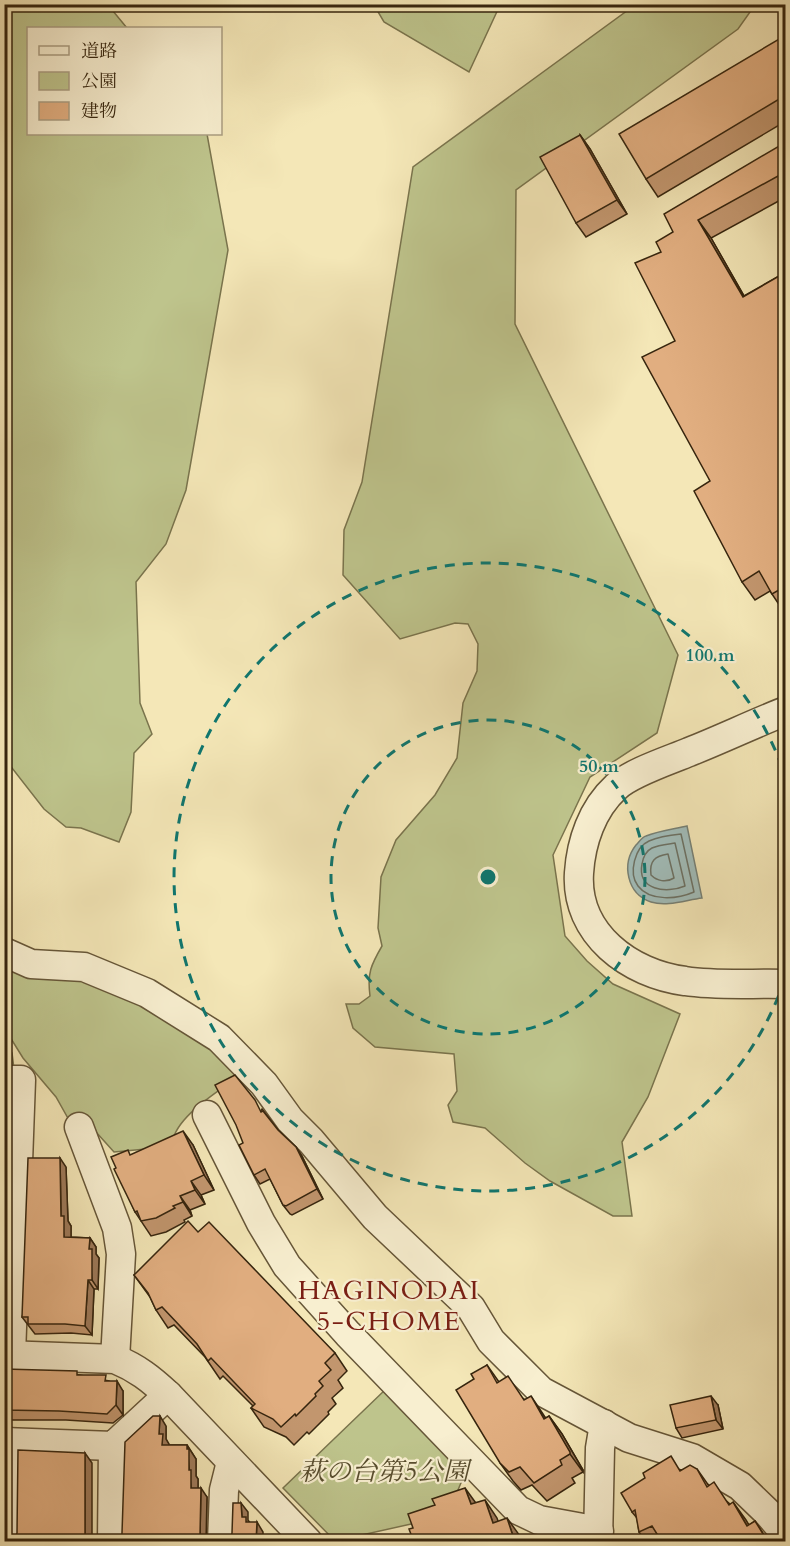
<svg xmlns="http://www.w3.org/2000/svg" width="790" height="1546" viewBox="0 0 790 1546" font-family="Cardo,'Noto Serif JP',serif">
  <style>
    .green { fill: #bec48c; stroke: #7a744d; stroke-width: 1.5 }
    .water { fill: #a1bdba; stroke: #768075; stroke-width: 1.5 }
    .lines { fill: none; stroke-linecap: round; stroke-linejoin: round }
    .shore { stroke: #6c7164; stroke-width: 1.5 }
    .minor-casing { stroke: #665638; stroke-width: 31 }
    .minor { stroke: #f8efd0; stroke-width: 28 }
    .wall { fill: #c2966e; stroke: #36250e; stroke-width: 1.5 }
    .shaded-wall { fill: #9e7a5a; stroke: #36250e; stroke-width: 1.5 }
    .building { fill: #e1ae80; stroke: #36250e; stroke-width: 1.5 }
    .ring { fill: none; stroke: #0f766e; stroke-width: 3; stroke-dasharray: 10 8 }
    .labels { text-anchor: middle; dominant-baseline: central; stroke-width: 4.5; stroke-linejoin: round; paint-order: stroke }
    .park-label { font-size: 26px; font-style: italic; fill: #584d2e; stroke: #f8efd0 }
    .neighbourhood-label { font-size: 27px; letter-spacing: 1.5px; fill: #7a1f14; stroke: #f8efd0 }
    .centre { fill: #0f766e; stroke: #f8efd0; stroke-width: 3 }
    .ring-label { font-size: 18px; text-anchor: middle; font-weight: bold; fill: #0f766e; stroke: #f8efd0; stroke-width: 4.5; stroke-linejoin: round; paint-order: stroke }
  </style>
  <rect width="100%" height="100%" fill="#f4e7b7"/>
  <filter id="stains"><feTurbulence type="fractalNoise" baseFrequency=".00333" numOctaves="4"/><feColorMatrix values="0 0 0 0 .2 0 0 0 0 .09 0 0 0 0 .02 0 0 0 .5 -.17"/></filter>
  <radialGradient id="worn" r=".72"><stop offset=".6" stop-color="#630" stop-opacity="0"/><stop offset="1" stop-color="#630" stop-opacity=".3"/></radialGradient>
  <g class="green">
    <polygon points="5,4 108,5 127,28 28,28 28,134 207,134 228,250 186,490 166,544 136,582 140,703 152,734 134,753 131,812 119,842 81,828 66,827 44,809 5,759"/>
    <polygon points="374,5 500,5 469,72 384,22"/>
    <path d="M635,5H755L738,29L516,190L515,324L678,655L657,733L590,777L553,855L565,936L587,961L613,984L680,1014L648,1097L622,1142L632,1216H613L550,1181L525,1163L485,1128L453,1122L448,1105L457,1091L454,1054L375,1047L353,1028L346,1004H359L370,996C367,973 371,965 382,946L378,928L381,877L396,840L435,795L457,758L463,703L477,671L478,644L468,624L455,623L400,639L343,575L344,530L362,482L413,167Z"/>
    <path d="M5,959L84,980L135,997L214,1045L241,1075C220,1090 180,1114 173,1139L146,1149L114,1152L96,1132L88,1119L69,1120L56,1097L23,1058L5,1029Z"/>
    <polygon points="4,1037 12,1053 14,1069 5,1069"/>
    <polygon points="387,1388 466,1471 447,1516 335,1541 283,1488"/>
  </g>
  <path class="water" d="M687,826L702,898C686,900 667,907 651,902C627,894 621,864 636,845C639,842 642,837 646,836C658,831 674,829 687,826Z"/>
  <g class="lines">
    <g class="shore">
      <path d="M681,834L694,892C678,899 650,902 638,886C628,873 635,847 649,841C658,837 671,835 681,834Z"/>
      <path d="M675,843L685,886C666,894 637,890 642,864C643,858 646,851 652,848C658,845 669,844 675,843Z"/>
      <path d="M668,854L674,878C666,883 657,881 651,875C649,861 655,856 668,854Z"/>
    </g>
    <g class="minor-casing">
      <g id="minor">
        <path d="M786,711C753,724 722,739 689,752C670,760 630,773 616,787C592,809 581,842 579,873C575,934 630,974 685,981C718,986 753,983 786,984"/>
        <polyline points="4,952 31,964 84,967 147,993 219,1038 264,1084 290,1120 311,1141 375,1217 471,1308 491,1341 541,1391 629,1438 692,1458 740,1486 767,1512 786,1534"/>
        <polyline points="4,1080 21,1080 11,1355"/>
        <polyline points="207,1115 261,1223 287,1266 348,1334 518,1510 539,1520 599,1531"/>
        <polyline points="79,1127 117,1228 121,1254 115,1359"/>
        <path d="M4,1355L115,1359C137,1368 151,1379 168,1395L308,1542"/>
        <polyline points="4,1442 113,1446 168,1395"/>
        <polyline points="7,1542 9,1442"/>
        <polyline points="112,1542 113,1446"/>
        <polyline points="222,1542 224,1490 231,1462"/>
        <polyline points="598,1542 600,1448 604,1424"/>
      </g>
    </g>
    <use href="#minor" class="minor"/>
  </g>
  <g class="wall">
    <polygon points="786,35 786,121 658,197 646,179"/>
    <polygon points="580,135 590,149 627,214 586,237 576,223"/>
    <polygon points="786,142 786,197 711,238 744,296 786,272 786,612 784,612 770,591 755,600 742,582 710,481 675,341 661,252 673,232"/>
    <polygon points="262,1109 278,1130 296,1147 302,1156 323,1199 292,1215 290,1214 283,1205 270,1179 260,1184 254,1175 243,1143"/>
    <polygon points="193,1145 214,1190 201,1195 205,1204 190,1210 192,1216 184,1220 185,1222 166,1232 151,1236 135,1212 116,1168 131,1155"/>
    <polygon points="66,1167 68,1221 71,1226 71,1237 90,1238 96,1247 96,1254 99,1258 98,1289 94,1289 92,1335 71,1333 35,1334 22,1317"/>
    <polygon points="198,1232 335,1353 347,1371 338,1380 343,1388 332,1398 336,1404 328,1412 329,1414 309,1434 307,1432 294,1445 286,1437 264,1427 251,1408 253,1406 223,1376 220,1379 205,1357 174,1325 168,1328 156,1310 150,1297 134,1275"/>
    <polygon points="487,1365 499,1382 524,1399 546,1418 549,1416 562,1434 583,1470 583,1472 572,1478 575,1483 547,1501 532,1485 521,1490 513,1481 500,1463 474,1379"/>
    <polygon points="4,1369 80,1375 109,1381 123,1391 123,1415 113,1423 66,1420 4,1420"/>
    <polygon points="718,1405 723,1429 682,1438 676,1428"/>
    <polygon points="166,1426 166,1439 169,1445 187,1445 196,1459 196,1476 198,1479 198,1488 207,1497 206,1542 121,1542"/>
    <polygon points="697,1469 709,1486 730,1504 749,1525 755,1521 769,1542 646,1542 639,1532 637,1518 632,1512 645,1478 681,1470"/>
  </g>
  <g class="shaded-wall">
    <polygon points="580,135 590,149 627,214 617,200"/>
    <polygon points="698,220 711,238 755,315 743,297"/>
    <polygon points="183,1131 193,1145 214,1190 204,1175"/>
    <polygon points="296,1147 302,1156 323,1199 317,1189"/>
    <polygon points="60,1158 66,1167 68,1221 71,1226 71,1246 64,1237 61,1216"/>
    <polygon points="191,1181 201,1195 205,1204 195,1190"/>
    <polygon points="180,1196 190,1210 192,1216 183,1202"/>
    <polygon points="90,1238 96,1247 96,1254 99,1258 98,1289 92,1280 89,1249"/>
    <polygon points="88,1280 94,1289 92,1335 85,1326"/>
    <polygon points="117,1381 123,1391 123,1415 116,1405"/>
    <polygon points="531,1396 543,1414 557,1437 544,1419"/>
    <polygon points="711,1396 718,1405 723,1429 716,1420"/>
    <polygon points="160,1416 166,1426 166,1439 169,1444 169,1454 162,1445 159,1434"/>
    <polygon points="549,1416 562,1434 583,1470 583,1472 570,1454"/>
    <polygon points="187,1445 196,1459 196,1476 198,1479 198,1497 191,1488"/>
    <polygon points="85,1453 92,1463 92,1542 85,1542"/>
    <polygon points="201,1488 207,1497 206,1542 204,1542 200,1535"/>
    <polygon points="465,1488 478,1506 471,1504"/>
    <polygon points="485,1500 497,1518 505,1541 493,1523"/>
    <polygon points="733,1502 746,1520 759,1542 747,1526"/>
    <polygon points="241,1503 248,1512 248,1520 252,1526 246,1522 242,1517"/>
    <polygon points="507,1518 520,1536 522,1542 515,1542"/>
    <polygon points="257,1522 263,1532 263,1542 256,1542"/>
    <polygon points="193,1535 198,1542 193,1542"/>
  </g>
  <g class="building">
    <polygon points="786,35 786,95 646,179 619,134"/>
    <polygon points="580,135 617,200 576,223 540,157"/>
    <polygon points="786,142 786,189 778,176 698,220 743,297 786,272 786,586 772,594 759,571 742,582 694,491 710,481 642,357 675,341 635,263 661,252 656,242 673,232 664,214"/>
    <polygon points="235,1075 255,1100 261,1112 263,1111 278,1130 296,1147 317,1189 286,1206 283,1205 265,1169 254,1175 239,1145 243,1143 236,1125 215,1085"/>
    <polygon points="183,1131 204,1175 191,1181 195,1190 180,1196 183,1202 173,1206 175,1208 156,1218 141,1221 137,1211 135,1212 114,1169 116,1168 111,1157 128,1150 130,1155"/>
    <polygon points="28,1158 60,1158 61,1216 64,1216 64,1237 90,1238 89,1249 92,1249 92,1280 88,1280 85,1326 65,1324 28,1324 28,1317 22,1317"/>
    <polygon points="188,1221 198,1232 209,1222 335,1353 325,1363 331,1370 319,1381 323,1386 315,1394 316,1396 296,1416 295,1414 281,1427 273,1419 251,1408 255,1404 211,1358 208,1361 197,1344 162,1307 156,1310 148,1293 134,1275"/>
    <polygon points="487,1365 497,1383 508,1376 524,1400 531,1396 544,1419 549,1416 570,1452 570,1454 560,1460 562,1465 534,1483 520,1467 509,1472 500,1463 456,1390 474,1379 471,1374"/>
    <polygon points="4,1369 77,1371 77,1375 106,1375 105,1381 117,1381 116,1405 107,1414 59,1411 4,1410"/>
    <polygon points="711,1396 716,1420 676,1428 670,1405"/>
    <polygon points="153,1416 160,1416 159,1434 163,1434 162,1445 187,1445 187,1449 189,1449 189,1470 191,1470 191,1488 201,1488 200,1535 193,1535 193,1542 121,1542 122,1533 125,1442"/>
    <polygon points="18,1450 85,1453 85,1542 13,1542 17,1533"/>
    <polygon points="671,1456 680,1471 690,1465 697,1469 707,1487 714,1482 729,1505 733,1502 747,1526 755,1521 768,1542 662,1542 652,1526 639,1532 635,1510 632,1512 621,1493 645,1478 643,1473"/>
    <polygon points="465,1488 471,1504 485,1500 493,1523 507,1518 515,1542 414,1542 409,1529 413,1528 408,1514 435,1505 432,1499"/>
    <polygon points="233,1503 241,1503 242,1517 246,1517 246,1522 257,1522 256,1542 229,1542 232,1533"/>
    <polygon points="530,1538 531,1542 518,1542"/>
  </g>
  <g class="ring">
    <circle cx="488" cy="877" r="157"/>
    <path d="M785 979A314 314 0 1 1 785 775"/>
  </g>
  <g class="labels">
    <g class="park-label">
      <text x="384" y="1471">萩の台第5公園</text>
    </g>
    <g class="neighbourhood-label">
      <text x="389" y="1290">HAGINODAI<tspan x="389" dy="31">5-CHOME</tspan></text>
    </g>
  </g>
  <circle cx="488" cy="877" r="9" class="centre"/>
  <g class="ring-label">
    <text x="710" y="661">100 m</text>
    <text x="599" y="772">50 m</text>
  </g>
  <rect width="790" height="1546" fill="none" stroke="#f4e7b7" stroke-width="24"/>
  <rect x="6" y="6" width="778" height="1534" fill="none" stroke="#36250e" stroke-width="3"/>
  <rect x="12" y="12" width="766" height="1522" fill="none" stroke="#36250e" stroke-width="1.5"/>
  <rect x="27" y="27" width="195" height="108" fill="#f8efd0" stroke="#aa9e82" stroke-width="1.5"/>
  <rect x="39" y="46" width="30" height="9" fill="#f8efd0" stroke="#aa9e82" stroke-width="1.5"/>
  <text x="81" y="57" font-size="18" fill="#36250e">道路</text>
  <rect x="39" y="72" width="30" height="18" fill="#bec48c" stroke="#aa9e82" stroke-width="1.5"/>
  <text x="81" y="87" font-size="18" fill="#36250e">公園</text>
  <rect x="39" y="102" width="30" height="18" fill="#e1ae80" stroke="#aa9e82" stroke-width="1.5"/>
  <text x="81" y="117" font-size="18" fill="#36250e">建物</text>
  <rect width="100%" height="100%" filter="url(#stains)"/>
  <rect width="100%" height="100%" fill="url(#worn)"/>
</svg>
